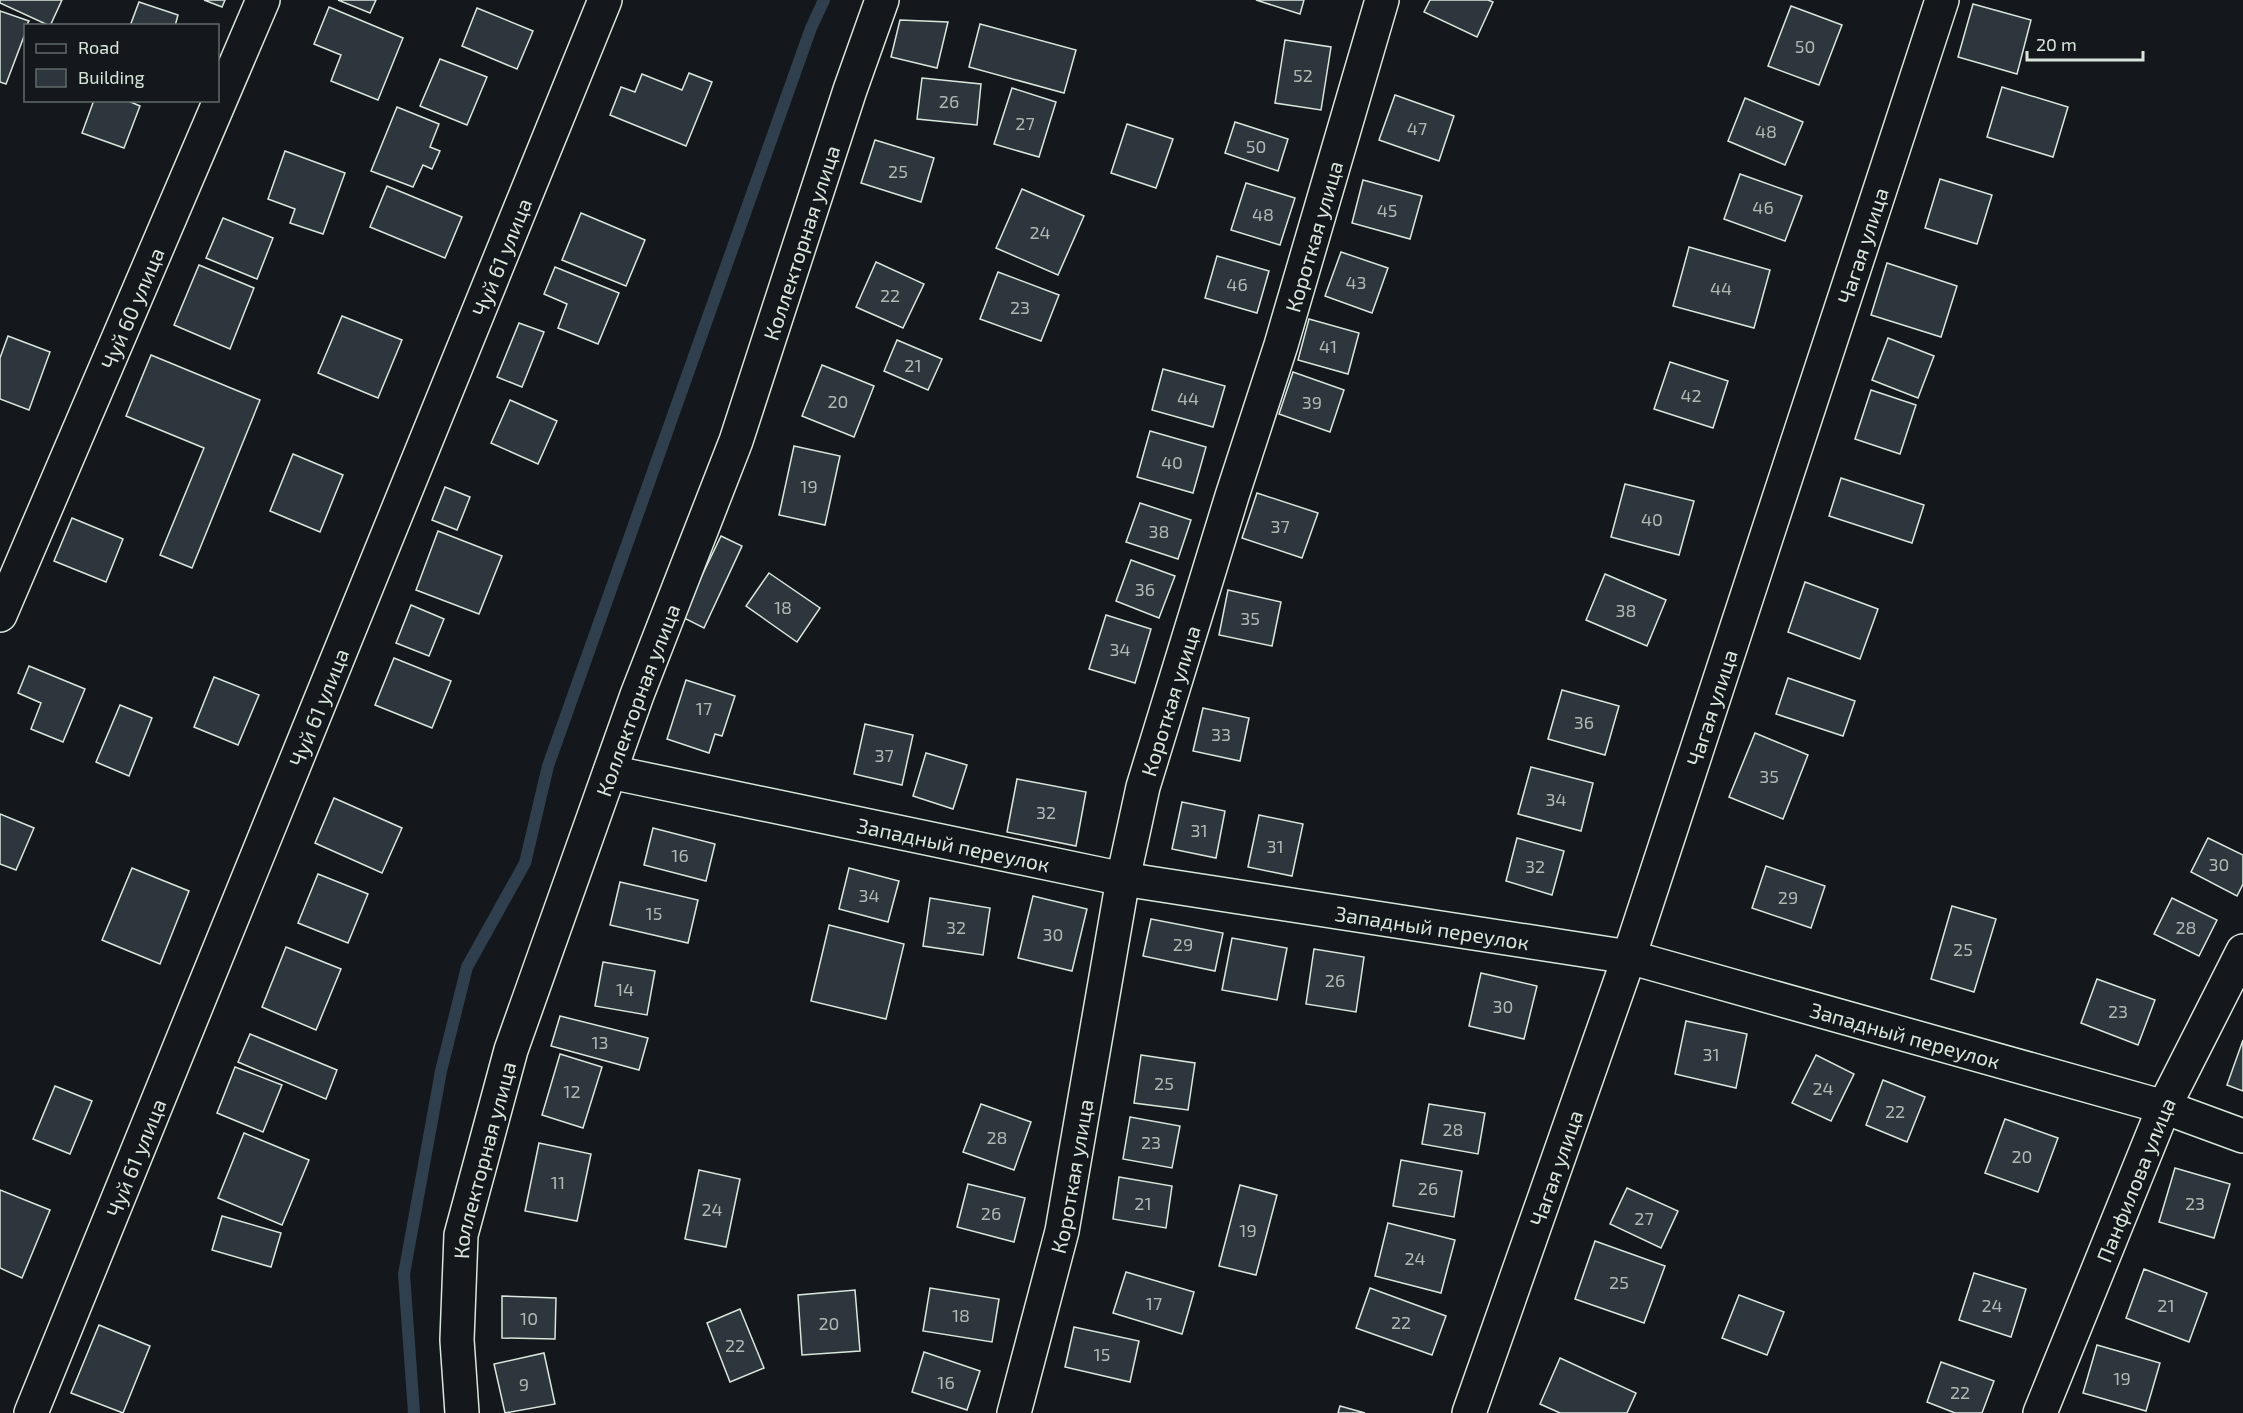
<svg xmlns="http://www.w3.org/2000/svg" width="2243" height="1413" viewBox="0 0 2243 1413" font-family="'Exo 2',sans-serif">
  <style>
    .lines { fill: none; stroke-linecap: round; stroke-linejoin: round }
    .stream { stroke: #2f3f4d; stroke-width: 12 }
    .building { fill: #2c363c; stroke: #d8e6dc; stroke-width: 1.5 }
    .street-casing { stroke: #d8e6dc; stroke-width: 36 }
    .street { stroke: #14181c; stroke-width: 33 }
    .labels { text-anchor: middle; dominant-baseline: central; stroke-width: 4.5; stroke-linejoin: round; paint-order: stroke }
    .number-label { font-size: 18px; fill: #adbab4 }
    .street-label { font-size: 21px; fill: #d8e6dc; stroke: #14181c }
  </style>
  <rect width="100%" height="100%" fill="#14181c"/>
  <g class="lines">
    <polyline class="stream" points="414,1413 404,1274 441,1071 467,967 525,863 548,766 811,28 824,0"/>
  </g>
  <g class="building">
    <polygon points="0,0 62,0 50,26 0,3"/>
    <polygon points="204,0 225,0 222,7"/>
    <polygon points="338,0 376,0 370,13"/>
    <polygon points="1256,0 1304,0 1300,14"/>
    <polygon points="1430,0 1488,0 1493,2 1477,37 1424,12"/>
    <polygon points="139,2 178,15 175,26 130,26"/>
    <polygon points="1973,4 2031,20 2017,74 1958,57"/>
    <polygon points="1791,6 1842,25 1819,85 1768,66"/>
    <polygon points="329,7 403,38 378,100 331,81 341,55 314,44"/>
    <polygon points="477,8 533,31 517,69 462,46"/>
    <polygon points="0,11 29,21 26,26 26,31 6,84 0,82"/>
    <polygon points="900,20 948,22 937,68 891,57"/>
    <polygon points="980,24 1076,50 1064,93 969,67"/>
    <polygon points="1285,40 1331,47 1321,110 1275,103"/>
    <polygon points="440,59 487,77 467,125 420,106"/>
    <polygon points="689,73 712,82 686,146 610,115 621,87 635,92 642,74 682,90"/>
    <polygon points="922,78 981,84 977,125 917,119"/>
    <polygon points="2002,87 2068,107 2053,157 1987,137"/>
    <polygon points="1012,88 1056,102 1039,157 994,144"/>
    <polygon points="1395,95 1454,116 1439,161 1379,140"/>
    <polygon points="1745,98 1803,122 1785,165 1728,141"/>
    <polygon points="94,100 126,100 140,106 124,148 82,133"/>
    <polygon points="397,107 439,124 430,147 440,151 432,169 423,165 413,187 371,171"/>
    <polygon points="1235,122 1288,139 1278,171 1225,153"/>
    <polygon points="1127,124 1173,139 1156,188 1111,173"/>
    <polygon points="875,140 934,158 921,202 861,183"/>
    <polygon points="285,151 345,173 323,234 290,223 295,209 268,199"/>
    <polygon points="1740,174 1802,196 1785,241 1724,219"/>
    <polygon points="1940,179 1992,195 1977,244 1925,228"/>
    <polygon points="1363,180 1422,196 1410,239 1352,223"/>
    <polygon points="1246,183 1295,198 1280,245 1231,230"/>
    <polygon points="387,186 462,217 445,258 370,227"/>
    <polygon points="1022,189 1084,216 1058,275 996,248"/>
    <polygon points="581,213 645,240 626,286 562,260"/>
    <polygon points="223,218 273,238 257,279 206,258"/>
    <polygon points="1689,247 1770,270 1754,328 1673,306"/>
    <polygon points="1341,252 1388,268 1372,313 1325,296"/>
    <polygon points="1217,256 1269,271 1257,313 1205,298"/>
    <polygon points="876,262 924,284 903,328 856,307"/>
    <polygon points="1887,263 1957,286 1941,337 1871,315"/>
    <polygon points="199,265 254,288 230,349 174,325"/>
    <polygon points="555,267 619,293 598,344 558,328 567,304 544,294"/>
    <polygon points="998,272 1059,295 1041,341 980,319"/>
    <polygon points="342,316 402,340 378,398 318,373"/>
    <polygon points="1309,319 1359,333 1348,374 1298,360"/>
    <polygon points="519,323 544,332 522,387 497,377"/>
    <polygon points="8,336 50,352 29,410 0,399 0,358"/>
    <polygon points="1888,338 1934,356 1918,398 1872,380"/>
    <polygon points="897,340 942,359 928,390 884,371"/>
    <polygon points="151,355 260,400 192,568 160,555 204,448 126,416"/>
    <polygon points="1670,362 1728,381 1713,428 1654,409"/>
    <polygon points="822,365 874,386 854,437 802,416"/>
    <polygon points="1163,369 1225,386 1213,427 1152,410"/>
    <polygon points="1293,372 1344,390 1330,432 1279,414"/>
    <polygon points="1871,390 1916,405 1900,454 1855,439"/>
    <polygon points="510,400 557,421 538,464 491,443"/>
    <polygon points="1150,431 1206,447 1193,493 1137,477"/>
    <polygon points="794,446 840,456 825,525 779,515"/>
    <polygon points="293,454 343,475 320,532 270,511"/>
    <polygon points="1841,478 1924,505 1912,543 1829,516"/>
    <polygon points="1625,484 1694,501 1679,555 1611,537"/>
    <polygon points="445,487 470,497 457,530 432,520"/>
    <polygon points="1257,493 1318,513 1302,558 1242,538"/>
    <polygon points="1140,503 1191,520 1178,559 1126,542"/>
    <polygon points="72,518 123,539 106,582 54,561"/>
    <polygon points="438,531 502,556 479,614 416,590"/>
    <polygon points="721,536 742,546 704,628 682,617"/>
    <polygon points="1131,560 1175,576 1159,618 1116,601"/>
    <polygon points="769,573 820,608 797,642 746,606"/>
    <polygon points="1605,574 1666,600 1647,646 1586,620"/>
    <polygon points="1805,582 1878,609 1860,659 1788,632"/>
    <polygon points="1228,590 1281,602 1272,646 1219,635"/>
    <polygon points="411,605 444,619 429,656 396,643"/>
    <polygon points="1106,615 1151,629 1135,683 1089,669"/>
    <polygon points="394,658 451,681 432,728 375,705"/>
    <polygon points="29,666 85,689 63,742 31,729 41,703 18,693"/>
    <polygon points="214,677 259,695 238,745 194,727"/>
    <polygon points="1788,678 1855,701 1843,736 1776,714"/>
    <polygon points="686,680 735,696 722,736 715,734 709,753 667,739"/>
    <polygon points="1562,690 1619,706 1605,755 1548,739"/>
    <polygon points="120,705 152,718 129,776 96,762"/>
    <polygon points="1203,708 1249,718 1240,761 1193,751"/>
    <polygon points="865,724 913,735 902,785 854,774"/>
    <polygon points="1755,733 1808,755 1783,819 1729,797"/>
    <polygon points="926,753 967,765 953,809 913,796"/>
    <polygon points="1531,767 1593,783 1581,831 1518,814"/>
    <polygon points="1017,779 1086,792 1076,846 1007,832"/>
    <polygon points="334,798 402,828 382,873 315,843"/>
    <polygon points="1182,802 1225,811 1216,858 1172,849"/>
    <polygon points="0,814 34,828 16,870 0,864"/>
    <polygon points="1259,815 1303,824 1292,876 1248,867"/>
    <polygon points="653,828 715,844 706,881 644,865"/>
    <polygon points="1517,838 1564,851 1552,895 1506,881"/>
    <polygon points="2208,838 2243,855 2243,884 2237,896 2191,872"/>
    <polygon points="1766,866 1825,886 1811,928 1752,908"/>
    <polygon points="132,868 189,891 160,964 102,940"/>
    <polygon points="849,868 899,881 888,922 839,909"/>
    <polygon points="318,874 368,894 348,943 298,923"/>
    <polygon points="620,882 698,900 688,943 610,925"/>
    <polygon points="1033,896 1087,909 1072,971 1018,958"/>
    <polygon points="930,898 990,908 983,955 923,946"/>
    <polygon points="2172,898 2217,920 2199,956 2154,934"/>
    <polygon points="1952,906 1996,919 1974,992 1931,979"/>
    <polygon points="1151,919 1223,933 1215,971 1143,956"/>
    <polygon points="829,925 904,944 886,1019 811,1001"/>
    <polygon points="1232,938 1287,948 1277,1000 1222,990"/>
    <polygon points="286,947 341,969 316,1030 262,1007"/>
    <polygon points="1314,949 1364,957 1356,1012 1306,1004"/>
    <polygon points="603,962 655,971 647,1015 595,1006"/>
    <polygon points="1481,973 1537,986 1524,1039 1469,1026"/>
    <polygon points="2097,979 2155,1000 2138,1045 2081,1023"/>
    <polygon points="560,1016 648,1038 639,1070 551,1046"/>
    <polygon points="1686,1021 1747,1034 1736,1088 1675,1074"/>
    <polygon points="250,1034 337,1070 326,1099 238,1062"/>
    <polygon points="2243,1040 2243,1091 2227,1085"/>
    <polygon points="560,1054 602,1067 583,1128 542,1115"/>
    <polygon points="1141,1055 1195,1063 1188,1110 1134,1103"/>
    <polygon points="1816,1055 1854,1074 1831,1121 1792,1103"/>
    <polygon points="235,1067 282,1085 263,1132 217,1113"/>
    <polygon points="1883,1080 1925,1097 1907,1142 1866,1125"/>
    <polygon points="55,1086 92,1101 70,1154 33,1139"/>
    <polygon points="981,1104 1031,1122 1014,1170 963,1152"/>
    <polygon points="1429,1104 1485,1113 1478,1154 1422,1144"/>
    <polygon points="1130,1117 1180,1126 1172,1168 1123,1159"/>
    <polygon points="2005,1119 2058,1138 2038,1192 1985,1173"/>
    <polygon points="244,1133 309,1160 282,1225 218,1198"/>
    <polygon points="539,1143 591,1154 577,1221 525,1211"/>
    <polygon points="1401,1160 1462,1171 1454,1217 1393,1206"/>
    <polygon points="2175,1168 2230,1184 2214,1238 2159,1222"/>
    <polygon points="699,1170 740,1179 726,1247 685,1239"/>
    <polygon points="1119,1177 1172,1186 1166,1228 1113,1219"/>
    <polygon points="968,1184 1025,1198 1014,1242 957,1227"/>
    <polygon points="1240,1185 1277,1195 1256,1275 1219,1266"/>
    <polygon points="1627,1188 1678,1211 1661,1248 1610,1224"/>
    <polygon points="0,1190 50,1210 22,1278 0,1268"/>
    <polygon points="222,1216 281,1233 271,1267 212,1250"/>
    <polygon points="1388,1223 1455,1240 1441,1293 1375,1276"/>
    <polygon points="1595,1241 1665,1266 1644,1323 1575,1299"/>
    <polygon points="2144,1269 2207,1293 2189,1342 2126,1318"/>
    <polygon points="1126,1272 1194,1292 1182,1334 1113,1313"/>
    <polygon points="1974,1273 2026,1289 2011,1337 1959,1320"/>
    <polygon points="930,1288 999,1299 992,1342 923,1331"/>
    <polygon points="1370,1288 1446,1316 1432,1355 1356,1328"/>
    <polygon points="855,1290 860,1351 802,1355 798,1295"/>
    <polygon points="1739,1295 1784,1312 1767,1355 1722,1338"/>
    <polygon points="502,1296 556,1298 555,1339 502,1338"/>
    <polygon points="740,1309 764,1368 730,1382 707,1323"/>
    <polygon points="99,1325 150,1346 123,1413 71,1393"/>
    <polygon points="1074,1327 1139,1341 1130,1382 1065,1367"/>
    <polygon points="2097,1345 2160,1363 2146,1411 2083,1393"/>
    <polygon points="924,1352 980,1371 967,1410 912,1392"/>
    <polygon points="544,1353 555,1404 505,1413 494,1364"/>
    <polygon points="1560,1358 1636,1393 1627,1413 1560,1413 1540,1404"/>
    <polygon points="1941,1362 1994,1381 1982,1413 1955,1413 1927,1402"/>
    <polygon points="1340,1406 1365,1413 1338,1413"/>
  </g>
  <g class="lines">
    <g class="street-casing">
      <g id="street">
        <path id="s1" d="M0,615L263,0"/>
        <path id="s2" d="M610,772L1123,879L1629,957L2164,1107L2243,1136"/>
        <path id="s3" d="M31,1413L605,0"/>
        <path id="s4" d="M462,1413L457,1340L461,1235L511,1050L637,695L736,441L850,90L882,0"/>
        <path id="s5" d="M1014,1413L1062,1231L1123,879L1143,787L1232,496L1281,345L1382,0"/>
        <path id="s6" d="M1469,1413L1629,957L1942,0"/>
        <path id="s7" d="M2040,1413L2164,1107L2243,951"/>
      </g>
    </g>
    <use href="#street" class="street"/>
  </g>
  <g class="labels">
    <g class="number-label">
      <text x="1805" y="46">50</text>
      <text x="1303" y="75">52</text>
      <text x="949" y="101">26</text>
      <text x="1025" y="123">27</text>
      <text x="1417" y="128">47</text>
      <text x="1766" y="131">48</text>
      <text x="1256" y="146">50</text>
      <text x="898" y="171">25</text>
      <text x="1763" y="207">46</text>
      <text x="1387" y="210">45</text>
      <text x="1263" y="214">48</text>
      <text x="1040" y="232">24</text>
      <text x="1356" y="282">43</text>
      <text x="1237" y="284">46</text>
      <text x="1721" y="288">44</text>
      <text x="890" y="295">22</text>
      <text x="1020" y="307">23</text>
      <text x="1328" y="346">41</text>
      <text x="913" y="365">21</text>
      <text x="1691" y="395">42</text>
      <text x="1188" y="398">44</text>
      <text x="838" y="401">20</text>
      <text x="1312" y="402">39</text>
      <text x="1172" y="462">40</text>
      <text x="809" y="486">19</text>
      <text x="1652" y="519">40</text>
      <text x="1280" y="526">37</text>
      <text x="1159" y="531">38</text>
      <text x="1145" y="589">36</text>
      <text x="783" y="607">18</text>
      <text x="1626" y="610">38</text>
      <text x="1250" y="618">35</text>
      <text x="1120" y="649">34</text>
      <text x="704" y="708">17</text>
      <text x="1584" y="722">36</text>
      <text x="1221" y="734">33</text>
      <text x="884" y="755">37</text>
      <text x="1769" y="776">35</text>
      <text x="1556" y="799">34</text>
      <text x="1046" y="812">32</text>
      <text x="1199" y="830">31</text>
      <text x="1275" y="846">31</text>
      <text x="680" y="855">16</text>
      <text x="2219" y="864">30</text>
      <text x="1535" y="866">32</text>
      <text x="869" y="895">34</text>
      <text x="1788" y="897">29</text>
      <text x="654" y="913">15</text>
      <text x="956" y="927">32</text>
      <text x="2186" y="927">28</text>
      <text x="1053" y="934">30</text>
      <text x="1183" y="944">29</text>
      <text x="1963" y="949">25</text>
      <text x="1335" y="980">26</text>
      <text x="625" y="989">14</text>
      <text x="1503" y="1006">30</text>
      <text x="2118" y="1011">23</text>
      <text x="600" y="1042">13</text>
      <text x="1711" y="1054">31</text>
      <text x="1164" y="1083">25</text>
      <text x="1823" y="1088">24</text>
      <text x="572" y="1091">12</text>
      <text x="1895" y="1111">22</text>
      <text x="1453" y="1129">28</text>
      <text x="997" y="1137">28</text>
      <text x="1151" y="1142">23</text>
      <text x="2022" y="1156">20</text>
      <text x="558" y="1182">11</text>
      <text x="1428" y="1188">26</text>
      <text x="1143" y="1203">21</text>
      <text x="2195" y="1203">23</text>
      <text x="712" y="1209">24</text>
      <text x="991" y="1213">26</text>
      <text x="1644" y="1218">27</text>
      <text x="1248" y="1230">19</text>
      <text x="1415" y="1258">24</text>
      <text x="1619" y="1282">25</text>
      <text x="1154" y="1303">17</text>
      <text x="1992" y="1305">24</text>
      <text x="2166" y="1305">21</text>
      <text x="961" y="1315">18</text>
      <text x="529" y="1318">10</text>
      <text x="1401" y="1322">22</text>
      <text x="829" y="1323">20</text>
      <text x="735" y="1345">22</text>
      <text x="1102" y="1354">15</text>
      <text x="2122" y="1378">19</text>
      <text x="946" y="1382">16</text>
      <text x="524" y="1384">9</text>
      <text x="1960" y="1392">22</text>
    </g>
    <g class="street-label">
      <text stroke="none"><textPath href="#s5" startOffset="1216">Короткая улица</textPath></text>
      <text stroke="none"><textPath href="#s4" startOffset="1228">Коллекторная улица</textPath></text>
      <text stroke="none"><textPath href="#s6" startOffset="1232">Чагая улица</textPath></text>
      <text stroke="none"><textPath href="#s3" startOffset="1248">Чуй 61 улица</textPath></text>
      <text stroke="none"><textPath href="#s1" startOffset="334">Чуй 60 улица</textPath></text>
      <text stroke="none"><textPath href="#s4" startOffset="742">Коллекторная улица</textPath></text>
      <text stroke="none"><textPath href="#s5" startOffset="730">Короткая улица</textPath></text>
      <text stroke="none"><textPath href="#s3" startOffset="762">Чуй 61 улица</textPath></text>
      <text stroke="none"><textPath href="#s6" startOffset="746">Чагая улица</textPath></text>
      <text stroke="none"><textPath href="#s2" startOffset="351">Западный переулок</textPath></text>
      <text stroke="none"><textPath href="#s2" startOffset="837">Западный переулок</textPath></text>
      <text stroke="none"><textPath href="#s2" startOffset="1323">Западный переулок</textPath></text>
      <text stroke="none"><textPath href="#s3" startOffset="276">Чуй 61 улица</textPath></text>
      <text stroke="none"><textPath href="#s4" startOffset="256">Коллекторная улица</textPath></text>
      <text stroke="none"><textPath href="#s6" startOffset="260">Чагая улица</textPath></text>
      <text stroke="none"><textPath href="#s5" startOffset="244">Короткая улица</textPath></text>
      <text stroke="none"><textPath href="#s7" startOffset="252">Панфилова улица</textPath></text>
    </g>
  </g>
  <rect x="24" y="24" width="195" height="78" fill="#14181c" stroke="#626a69" stroke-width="1.5"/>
  <rect x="36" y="44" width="30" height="9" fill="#14181c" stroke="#626a69" stroke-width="1.5"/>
  <text x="78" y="54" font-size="18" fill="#d8e6dc">Road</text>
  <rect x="36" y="69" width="30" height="18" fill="#2c363c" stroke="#626a69" stroke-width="1.5"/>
  <text x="78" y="84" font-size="18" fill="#d8e6dc">Building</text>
  <path d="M2027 51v9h116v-9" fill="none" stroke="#d8e6dc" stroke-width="3"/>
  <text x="2036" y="51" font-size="18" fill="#d8e6dc" stroke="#14181c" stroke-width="4.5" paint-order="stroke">20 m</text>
</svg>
